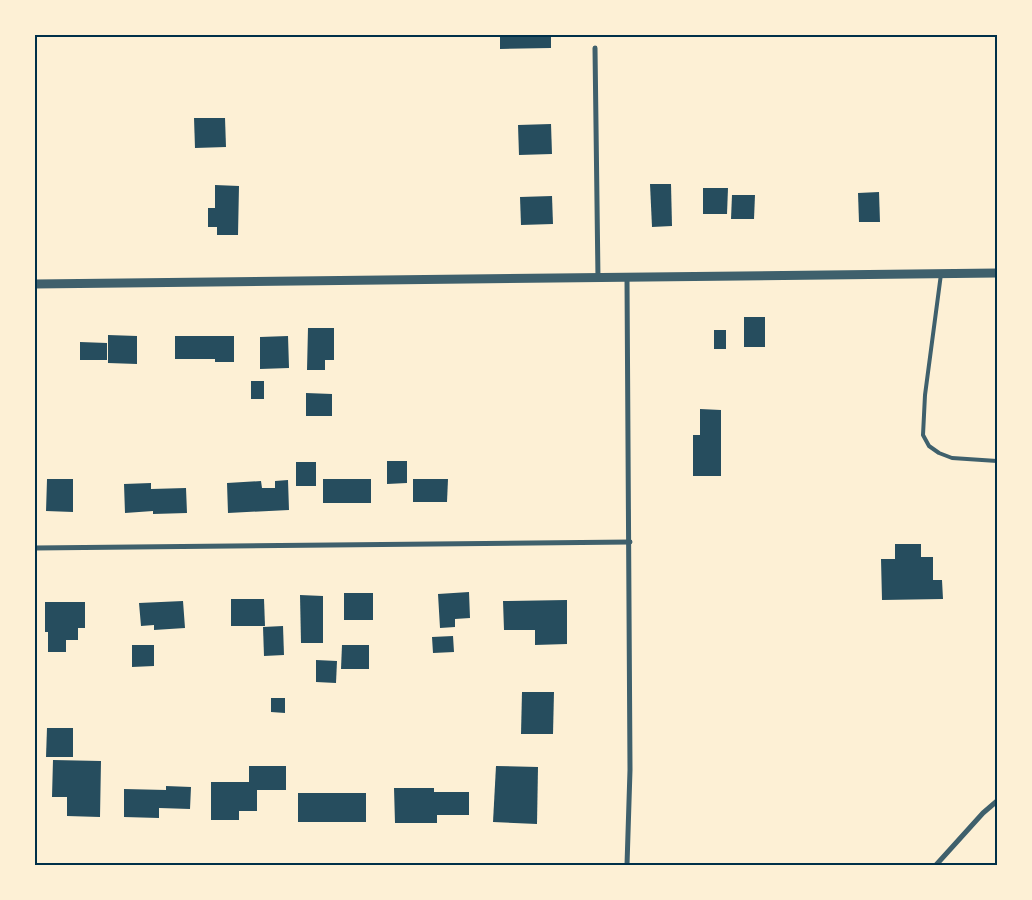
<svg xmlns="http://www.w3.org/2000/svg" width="1032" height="900" viewBox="0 0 1032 900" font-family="Cabin,sans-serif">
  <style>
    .building { fill: #264d5e }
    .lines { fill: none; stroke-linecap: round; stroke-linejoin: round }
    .service { stroke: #3f606c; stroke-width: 4 }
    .minor { stroke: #3f606c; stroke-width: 5 }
    .tertiary { stroke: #3f606c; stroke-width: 9 }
    .neatline { fill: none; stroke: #003049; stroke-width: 2 }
  </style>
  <rect width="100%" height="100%" fill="#fdf0d5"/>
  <g class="building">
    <polygon points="500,35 551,35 551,48 500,49"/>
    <polygon points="194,118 225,118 226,147 195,148"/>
    <polygon points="551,124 552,154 519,155 518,125"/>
    <polygon points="650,184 671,184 672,226 652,227"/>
    <polygon points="215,185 239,186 238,235 217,235 217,227 208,227 208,208 215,208"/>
    <polygon points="703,188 728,188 727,214 703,214"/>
    <polygon points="879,192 880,222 859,222 858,193"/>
    <polygon points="732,195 755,195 754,219 731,219"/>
    <polygon points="552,196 553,224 521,225 520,197"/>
    <rect x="744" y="317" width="21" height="30"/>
    <polygon points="308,328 334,328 334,360 325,360 325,370 307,370"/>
    <rect x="714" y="330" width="12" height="19"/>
    <polygon points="108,335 137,336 137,364 108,363"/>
    <polygon points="175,336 234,336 234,362 215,362 215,359 175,359"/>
    <polygon points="288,336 289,368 260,369 260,337"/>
    <polygon points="80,342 107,343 107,360 80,360"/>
    <rect x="251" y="381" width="13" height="18"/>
    <polygon points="306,393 332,394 332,416 306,416"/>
    <polygon points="700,409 721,410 721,476 693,476 693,435 700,435"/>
    <polygon points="387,461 407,461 407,483 387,484"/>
    <rect x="296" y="462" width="20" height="24"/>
    <polygon points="47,479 73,479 73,512 46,511"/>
    <rect x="323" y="479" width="48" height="24"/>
    <polygon points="413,479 448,479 447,502 413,502"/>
    <polygon points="288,480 289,510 228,513 227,483 261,481 262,488 275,488 275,481"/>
    <polygon points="151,483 151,489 186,488 187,513 153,514 153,511 125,513 124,484"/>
    <polygon points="895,544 921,544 921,557 933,557 933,580 942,580 943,599 882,600 881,559 895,559"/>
    <polygon points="469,592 470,618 455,619 455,627 440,628 438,594"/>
    <rect x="344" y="593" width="29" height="27"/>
    <polygon points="300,595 323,596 323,643 301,643"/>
    <polygon points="231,599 264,599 265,626 231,626"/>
    <polygon points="567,600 567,644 535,645 535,630 504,630 503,601"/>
    <polygon points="183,601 185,628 154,630 154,625 141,626 139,603"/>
    <polygon points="45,602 85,602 85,628 78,628 78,640 66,640 66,652 48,652 48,632 45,632"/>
    <polygon points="283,626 284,655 264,656 263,627"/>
    <polygon points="453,636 454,652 433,653 432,637"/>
    <polygon points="132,645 154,645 154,666 132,667"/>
    <polygon points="342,645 369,645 369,669 341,669"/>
    <polygon points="316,660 337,661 336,683 316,682"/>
    <polygon points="522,692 554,692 553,734 521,734"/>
    <polygon points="271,698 285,698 285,713 271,712"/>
    <polygon points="47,728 73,728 73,757 46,757"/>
    <polygon points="53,760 101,761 100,817 67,816 67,797 52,797"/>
    <polygon points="249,766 286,766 286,790 257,790 257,811 239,811 239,820 211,820 211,782 249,782"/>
    <polygon points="496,766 538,767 537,824 493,822"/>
    <polygon points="166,786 191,787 190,809 159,808 159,818 124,817 124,789 166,790"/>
    <polygon points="394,788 434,788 434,792 469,792 469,815 437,815 437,823 395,823"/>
    <rect x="298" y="793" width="68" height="29"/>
  </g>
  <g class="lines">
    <polyline class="service" points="941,274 925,395 923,435 929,446 939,453 952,458 997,461"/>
    <g class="minor">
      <polyline points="595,48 598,279"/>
      <polyline points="627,279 630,770 627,865"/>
      <polyline points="35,548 630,542"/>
      <polyline points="936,865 983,813 997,801"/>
    </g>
    <polyline class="tertiary" points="35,284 997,273"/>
  </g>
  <rect width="1032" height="900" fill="none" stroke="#fdf0d5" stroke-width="72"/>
  <rect x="36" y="36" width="960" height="828" class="neatline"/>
</svg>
